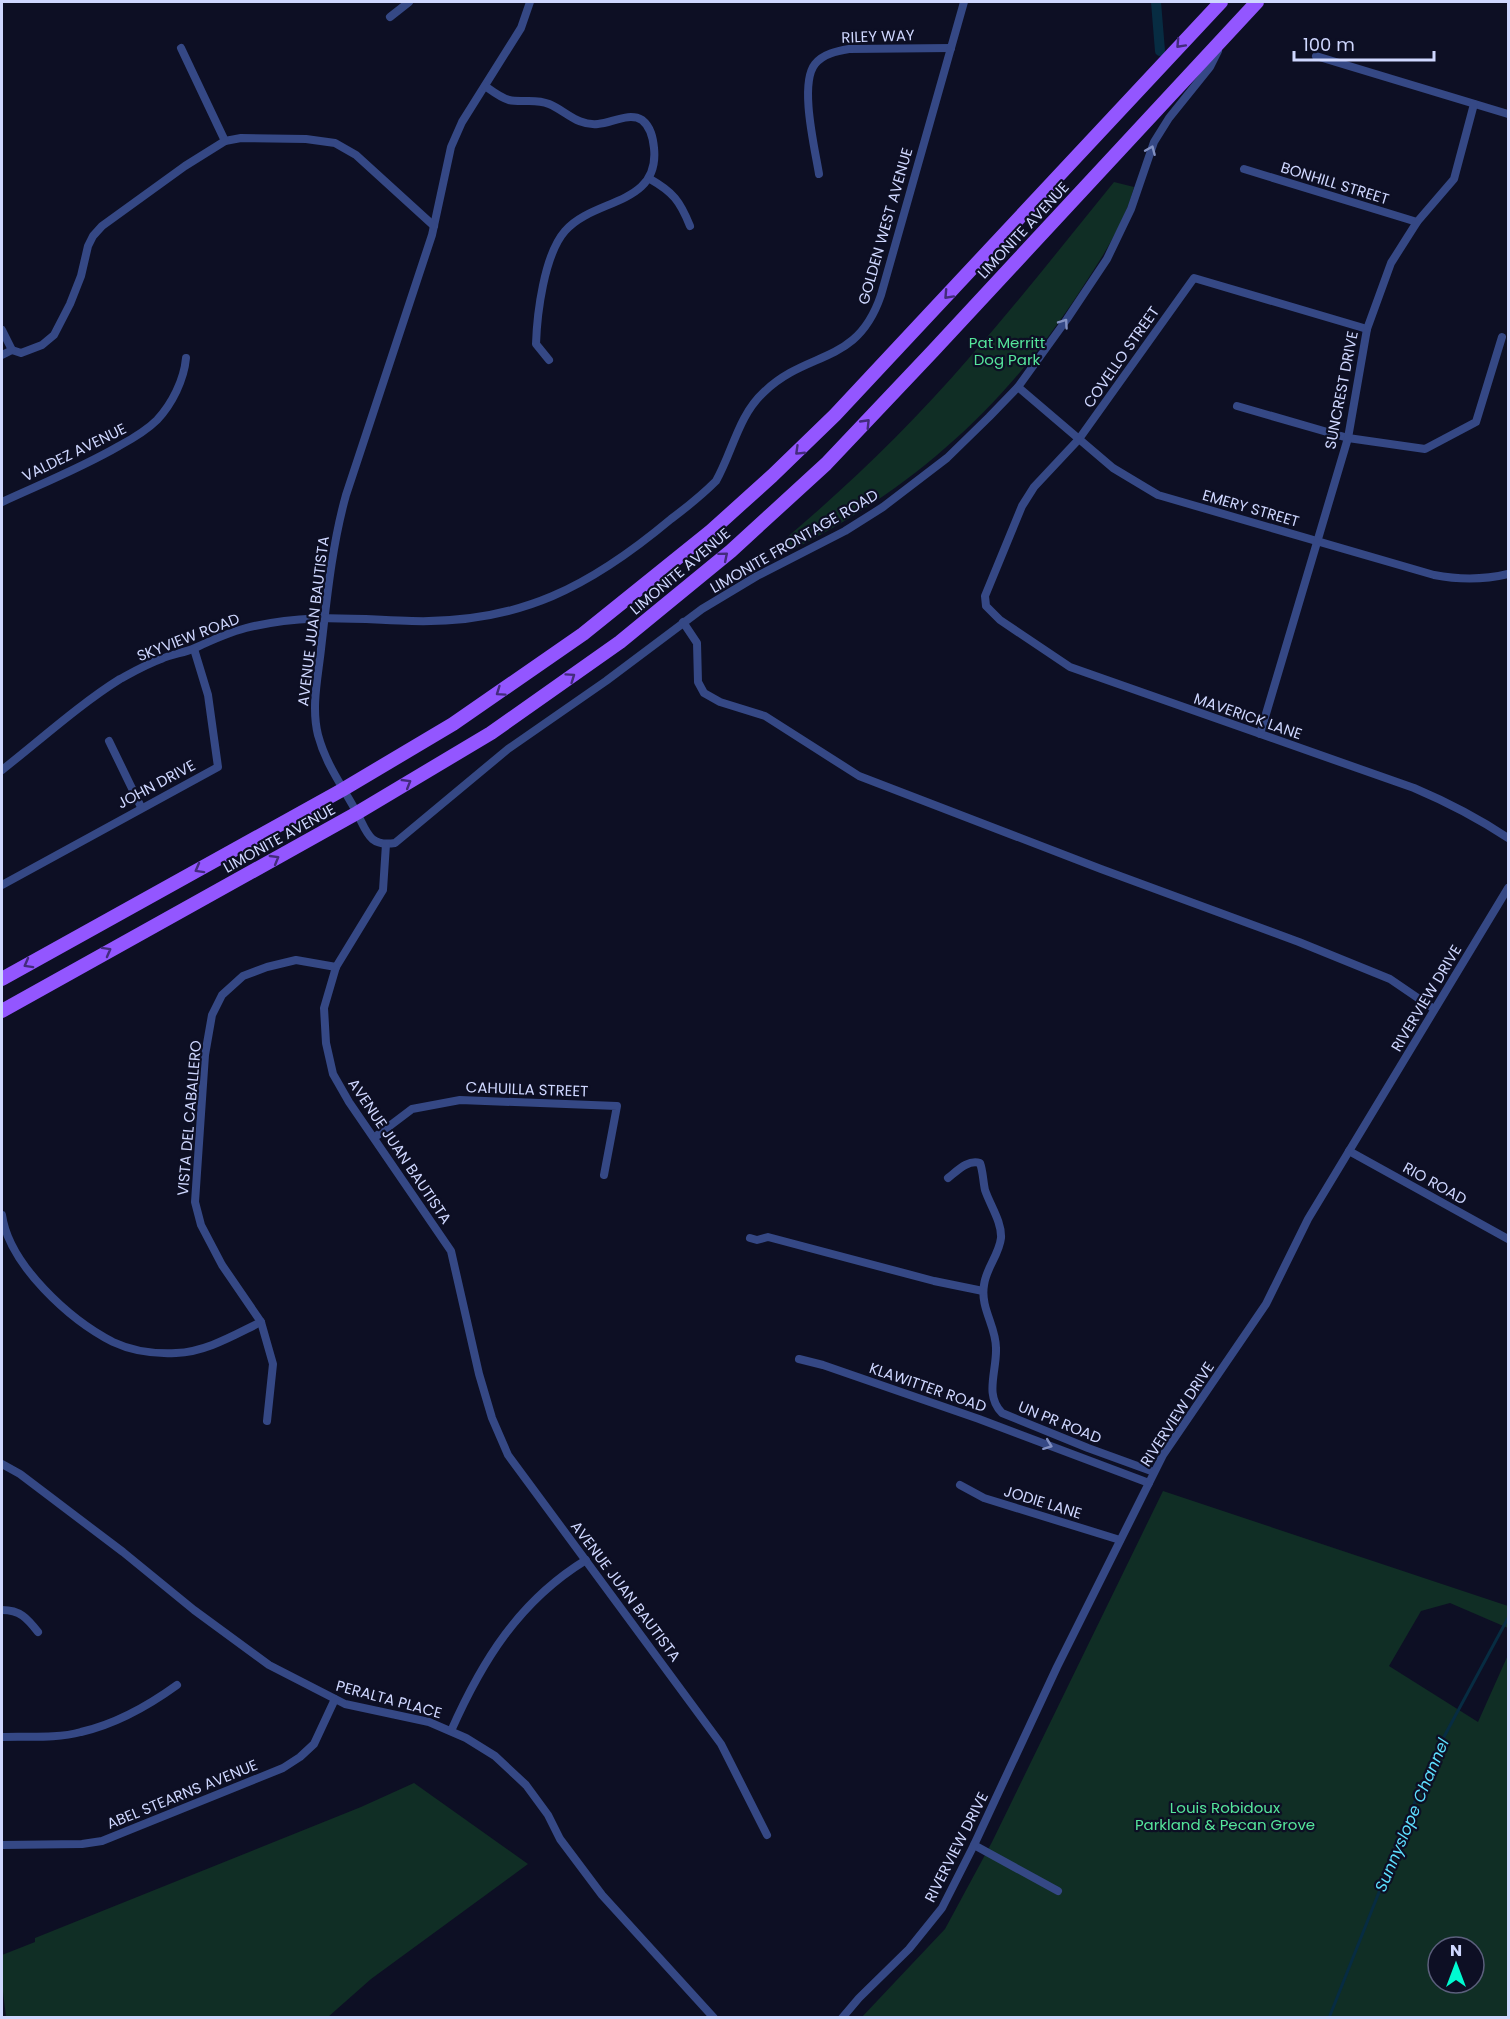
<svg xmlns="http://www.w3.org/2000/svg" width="1510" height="2019" viewBox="0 0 1510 2019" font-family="Poppins,sans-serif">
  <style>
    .green { fill: #102e25; fill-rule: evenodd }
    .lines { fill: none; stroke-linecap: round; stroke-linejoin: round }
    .stream { stroke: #072c42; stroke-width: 3 }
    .canal { stroke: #072c42; stroke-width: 10 }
    .minor { stroke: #354885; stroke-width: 8 }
    .primary { stroke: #9356ff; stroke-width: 14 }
    .oneway { stroke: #432b7c }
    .oneway2 { stroke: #8290c2 }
    .labels { text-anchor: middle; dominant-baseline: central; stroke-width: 4.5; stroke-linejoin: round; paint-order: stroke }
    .street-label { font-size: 15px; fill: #cfd7ff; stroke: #0d0f24 }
    .park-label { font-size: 15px; fill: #55e59b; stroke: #0d0f24 }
    .water-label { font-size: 16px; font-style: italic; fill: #5ddfff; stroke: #0d0f24 }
  </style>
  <rect width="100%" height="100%" fill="#0d0f24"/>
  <g class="green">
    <path d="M1114,182L1134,187C1124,224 1103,256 1082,288C1006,406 914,489 788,552L784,540C850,484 912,424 969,358C1019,301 1066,241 1114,182Z"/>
    <path d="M1163,1491L1508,1606V1628L1450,1603L1421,1611L1389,1666L1478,1722L1508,1655V2017L861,2018L945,1929L992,1842ZM1438,1947H1474V1983H1438Z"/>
    <polygon points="414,1783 528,1864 371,1979 328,2017 6,2017 3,1992 2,1992 2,1955 35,1942 35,1938 361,1807"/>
  </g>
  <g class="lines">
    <polyline class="stream" points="1329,2018 1432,1759 1508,1618"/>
    <polyline class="canal" points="1156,2 1160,51"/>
    <g class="minor">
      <path d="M530,2L521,28L462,122L451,147L432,235L346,495C332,545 327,597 321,649C318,677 311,707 318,735C326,765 343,787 357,813C367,832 369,847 395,843L508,749L606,681L702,609L757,576L845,531L883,507L947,458L989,417L1018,387L1067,319L1107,259L1131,209L1154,142L1169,118L1210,67L1218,51"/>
      <polyline points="390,17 409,2"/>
      <polyline points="181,48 225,141 241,138 306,139 335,143 356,155 434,226"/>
      <polyline points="1316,56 1508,114"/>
      <path d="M485,86C492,91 501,98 509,100C522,103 535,98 549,104C566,111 577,126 598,124C612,123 629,112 642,120C651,127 653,138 654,148C660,206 593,198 565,231C544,255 537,314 536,344L549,360"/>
      <polyline points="1244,169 1417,222"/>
      <path d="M819,174C815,149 799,84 815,64C823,54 837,51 849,49L951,48"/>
      <path d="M650,179C673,192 680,201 690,226"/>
      <path d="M1367,329L1194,278L1079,439L1034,487L1022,506L985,596L986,606L1000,620L1070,667L1414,788C1447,802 1478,818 1508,838"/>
      <polyline points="2,330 12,350 21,353 42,345 54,335 70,304 81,276 88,246 93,236 102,226 185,166 225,141"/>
      <polyline points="2,355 12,350"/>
      <path d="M1018,387L1113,468L1158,495L1434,575C1460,580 1483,580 1508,574"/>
      <polyline points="1237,406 1348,438 1425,449 1476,422 1502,337"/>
      <path d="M2,502C41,484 81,468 119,446C132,439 146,431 157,420C172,404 184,380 186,358"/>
      <polyline points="683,622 697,643 698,682 704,693 720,702 765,716 859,776 1101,869 1299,942 1390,979 1434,1009"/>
      <polyline points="1260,734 1348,438 1367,329 1391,263 1417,222 1454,179 1474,104"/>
      <polyline points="109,741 141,807"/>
      <path d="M2,770C39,741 80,704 120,679C133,672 147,664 161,659C172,654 184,653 195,648C212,640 227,633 246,628C306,613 352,619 412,621C520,624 591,586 671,519C687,507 702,495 716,481C733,451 738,416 764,392C809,349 857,366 881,295L964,2"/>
      <polyline points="386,844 383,890 336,967 324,1008 326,1043 333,1074 349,1102 451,1251 479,1374 492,1418 508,1455 721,1744 767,1835"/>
      <polyline points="2,885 218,767 208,695 194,649"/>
      <polyline points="375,1137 412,1109 460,1100 617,1106 604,1175"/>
      <polyline points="1349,1151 1508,1239"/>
      <path d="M948,1178C957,1171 968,1159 980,1163C983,1171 983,1181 985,1190C990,1205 1002,1222 1001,1238C999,1255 986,1268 984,1285C980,1308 996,1326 996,1348C997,1371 984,1395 1002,1413L1088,1448L1154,1472"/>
      <path d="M2,1215C9,1265 70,1320 113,1342C132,1351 155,1354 176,1353C206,1352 234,1335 261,1322"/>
      <polyline points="750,1238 757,1240 768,1237 934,1281 983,1291"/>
      <polyline points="799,1359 823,1365 979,1419 1149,1483"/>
      <polyline points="267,1421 273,1364 261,1322 222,1265 201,1225 195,1202 205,1055 212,1015 222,995 243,976 267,967 296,960 336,967"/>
      <polyline points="2,1464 20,1474 123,1552 194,1610 269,1665 345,1704 429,1722 466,1738 495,1756 526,1785 548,1815 560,1839 602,1895 714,2018"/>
      <polyline points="960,1485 984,1498 1120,1540"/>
      <path d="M2,1610C20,1610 27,1618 38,1632"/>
      <path d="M451,1731C482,1661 519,1601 586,1560"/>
      <path d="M2,1737C27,1736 56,1739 81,1732C116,1724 148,1706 177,1685"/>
      <polyline points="2,1845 82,1844 102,1841 283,1768 300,1757 314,1744 335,1699"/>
      <polyline points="974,1845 1058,1891"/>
      <polyline points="842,2018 859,1998 909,1949 942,1908 974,1845 1057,1667 1163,1455 1266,1304 1308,1219 1508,888"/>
    </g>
    <g class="primary">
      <polyline points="2,979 342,790 453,724 583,634 711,531 772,476 835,415 1221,2"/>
      <polyline points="2,1011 357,813 491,733 620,642 731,551 826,464 933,351 1257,2"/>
    </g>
  </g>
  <defs><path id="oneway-chevron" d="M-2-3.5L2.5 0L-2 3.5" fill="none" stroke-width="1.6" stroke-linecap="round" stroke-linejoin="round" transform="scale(1.5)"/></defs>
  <g class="oneway">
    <use href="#oneway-chevron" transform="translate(1180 44) rotate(133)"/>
    <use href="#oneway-chevron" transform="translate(948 295) rotate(133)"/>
    <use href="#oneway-chevron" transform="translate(866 423) rotate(-46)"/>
    <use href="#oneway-chevron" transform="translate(799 451) rotate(136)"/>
    <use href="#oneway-chevron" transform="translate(724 556) rotate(-40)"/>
    <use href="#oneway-chevron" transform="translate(571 677) rotate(-35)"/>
    <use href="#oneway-chevron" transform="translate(500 692) rotate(145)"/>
    <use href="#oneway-chevron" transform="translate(407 783) rotate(-31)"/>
    <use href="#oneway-chevron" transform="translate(275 859) rotate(-30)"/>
    <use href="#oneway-chevron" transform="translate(199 869) rotate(151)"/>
    <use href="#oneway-chevron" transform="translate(107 951) rotate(-29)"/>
    <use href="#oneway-chevron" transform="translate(28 964) rotate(151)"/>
  </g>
  <g class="oneway2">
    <use href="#oneway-chevron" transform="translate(1151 150) rotate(-67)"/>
    <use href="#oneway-chevron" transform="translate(1064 323) rotate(-55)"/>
    <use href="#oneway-chevron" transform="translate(1048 1445) rotate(21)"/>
  </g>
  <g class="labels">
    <g class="street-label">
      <text transform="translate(878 36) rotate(-2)">RILEY WAY</text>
      <text transform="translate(1335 183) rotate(17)">BONHILL STREET</text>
      <text transform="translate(885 226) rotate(-74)">GOLDEN WEST AVENUE</text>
      <text transform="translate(1023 230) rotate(-47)">LIMONITE AVENUE</text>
      <text transform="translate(1121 357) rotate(-55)">COVELLO STREET</text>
      <text transform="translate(1341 390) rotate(-79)">SUNCREST DRIVE</text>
      <text transform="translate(74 452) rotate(-26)">VALDEZ AVENUE</text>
      <text transform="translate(1251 508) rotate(16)">EMERY STREET</text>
      <text transform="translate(794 541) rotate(-30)">LIMONITE FRONTAGE ROAD</text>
      <text transform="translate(680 571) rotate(-40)">LIMONITE AVENUE</text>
      <text transform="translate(313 621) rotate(-83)">AVENUE JUAN BAUTISTA</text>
      <text transform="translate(188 637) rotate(-21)">SKYVIEW ROAD</text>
      <text transform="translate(1248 716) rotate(19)">MAVERICK LANE</text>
      <text transform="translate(156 784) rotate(-28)">JOHN DRIVE</text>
      <text transform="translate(279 838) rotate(-29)">LIMONITE AVENUE</text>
      <text transform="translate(1426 998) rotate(-59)">RIVERVIEW DRIVE</text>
      <text transform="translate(527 1089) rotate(2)">CAHUILLA STREET</text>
      <text transform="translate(189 1118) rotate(-85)">VISTA DEL CABALLERO</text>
      <text transform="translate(400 1151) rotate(56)">AVENUE JUAN BAUTISTA</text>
      <text transform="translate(1435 1183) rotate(29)">RIO ROAD</text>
      <text transform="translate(928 1387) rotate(19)">KLAWITTER ROAD</text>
      <text transform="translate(1177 1414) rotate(-57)">RIVERVIEW DRIVE</text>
      <text transform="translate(1060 1422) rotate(22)">UN PR ROAD</text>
      <text transform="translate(1043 1502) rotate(17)">JODIE LANE</text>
      <text transform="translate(626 1591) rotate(53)">AVENUE JUAN BAUTISTA</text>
      <text transform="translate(389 1699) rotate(15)">PERALTA PLACE</text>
      <text transform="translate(182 1794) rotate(-22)">ABEL STEARNS AVENUE</text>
      <text transform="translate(956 1847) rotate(-63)">RIVERVIEW DRIVE</text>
    </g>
    <g class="park-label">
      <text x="1007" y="342">Pat Merritt<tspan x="1007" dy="17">Dog Park</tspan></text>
      <text x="1225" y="1807">Louis Robidoux<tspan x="1225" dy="17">Parkland &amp; Pecan Grove</tspan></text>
    </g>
    <g class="water-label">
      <text transform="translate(1412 1815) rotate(-67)">Sunnyslope Channel</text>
    </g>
  </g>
  <rect width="1510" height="2019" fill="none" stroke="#cfd7ff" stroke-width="6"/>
  <g transform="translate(1456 1965)"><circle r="28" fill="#0d0f24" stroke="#5b5f7c" stroke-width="1.5"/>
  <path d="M0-4.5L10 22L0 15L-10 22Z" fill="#00fad1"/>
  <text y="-9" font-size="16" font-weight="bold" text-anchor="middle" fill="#cfd7ff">N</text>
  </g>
  <path d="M1294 51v9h140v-9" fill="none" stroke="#cfd7ff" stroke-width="3"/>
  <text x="1303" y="51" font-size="18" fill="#cfd7ff" stroke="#0d0f24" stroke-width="4.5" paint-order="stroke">100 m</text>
</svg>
